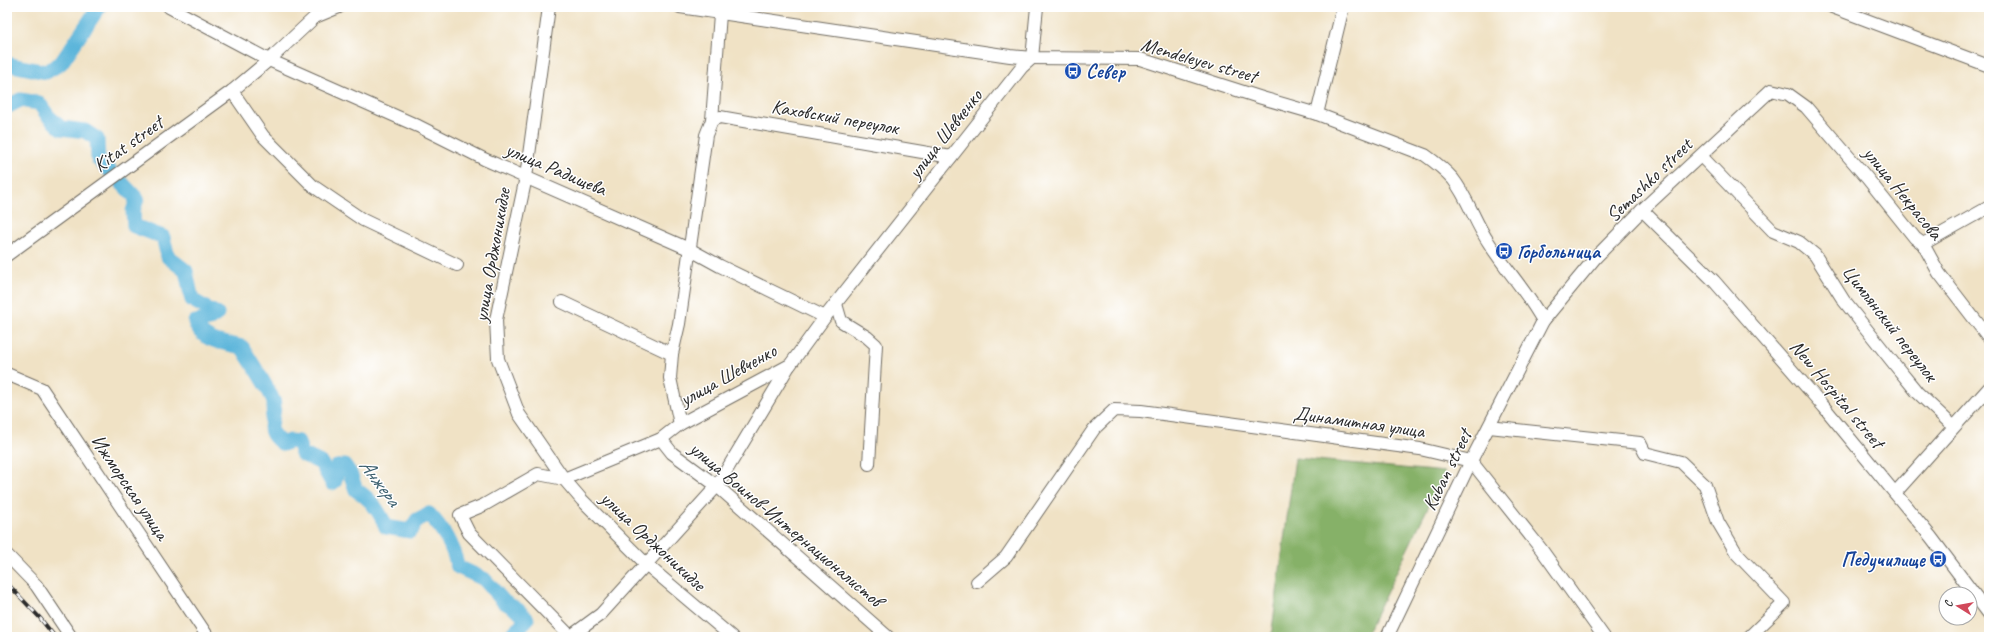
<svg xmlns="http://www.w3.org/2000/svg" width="1996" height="644" viewBox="0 0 1996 644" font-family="Caveat,sans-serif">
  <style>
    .forest { fill: #86b168; stroke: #586e4a }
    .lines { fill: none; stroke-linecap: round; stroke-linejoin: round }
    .river { stroke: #5cb5da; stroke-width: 15 }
    .minor-casing { stroke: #706b61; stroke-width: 14 }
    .minor { stroke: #fff; stroke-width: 12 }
    .rail-casing { stroke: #2b2b2b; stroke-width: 4 }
    .rail { stroke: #fff; stroke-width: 2.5; stroke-dasharray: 8; stroke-linecap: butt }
    .labels { text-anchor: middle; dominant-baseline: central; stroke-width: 3; stroke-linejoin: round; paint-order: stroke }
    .street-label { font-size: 20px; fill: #2b2b2b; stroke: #fff }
    .transit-label { font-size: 20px; font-weight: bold; fill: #164399; stroke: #fff; text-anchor: start }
    .water-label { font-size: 21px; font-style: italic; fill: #3f6271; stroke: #fff }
  </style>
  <rect width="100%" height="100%" fill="#fff"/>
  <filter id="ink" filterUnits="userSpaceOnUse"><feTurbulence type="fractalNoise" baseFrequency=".025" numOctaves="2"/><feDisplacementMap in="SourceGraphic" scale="8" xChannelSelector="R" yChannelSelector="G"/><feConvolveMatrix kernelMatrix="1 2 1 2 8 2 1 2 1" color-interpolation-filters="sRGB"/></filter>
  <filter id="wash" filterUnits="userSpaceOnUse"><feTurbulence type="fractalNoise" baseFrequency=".012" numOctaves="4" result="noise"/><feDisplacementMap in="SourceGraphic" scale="16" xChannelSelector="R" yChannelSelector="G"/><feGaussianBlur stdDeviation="0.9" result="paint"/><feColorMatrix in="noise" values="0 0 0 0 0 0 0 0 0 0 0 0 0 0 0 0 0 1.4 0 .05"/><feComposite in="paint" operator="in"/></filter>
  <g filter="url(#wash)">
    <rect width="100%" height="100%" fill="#f0e2c5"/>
    <polygon class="forest" points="1295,458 1445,472 1365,637 1271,637"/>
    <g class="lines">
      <g class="river">
        <polyline points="7,64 46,72 61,63 99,7"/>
        <polyline points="7,107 20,100 39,103 48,116 61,128 85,131 97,139 98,159 110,171"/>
        <path d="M121,182L137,199L133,211L134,226L163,237L168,257L186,271L192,300L217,314L210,319L195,322C201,342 225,343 242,347C247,355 274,397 274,403C275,423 262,429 283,444L290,441L298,442L302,454L321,463L332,483L335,481L337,467L345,466L350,473L356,490C370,498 380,512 386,527L410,531L417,520L429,514C444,530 452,545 458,567L484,579L504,602L518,610L527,619L510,637"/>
      </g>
    </g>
  </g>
  <g filter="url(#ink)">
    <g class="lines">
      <g class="minor-casing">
        <g id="minor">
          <polyline points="169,7 269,60 418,126 484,159 689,249 720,266 825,317"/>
          <polyline points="549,7 526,177 496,320 498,359 519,414 564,479 582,500 647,565 732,637"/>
          <path d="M680,7L1010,56L1032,58L1140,59L1262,98L1317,114L1425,155C1435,162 1445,170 1453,179C1468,198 1475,223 1489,243C1506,270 1528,293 1543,321"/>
          <polyline points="1832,7 1989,66"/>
          <polyline points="1032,58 1037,7"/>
          <polyline points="232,91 263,136 313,186 363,220 457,265"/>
          <polyline points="1317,114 1343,7"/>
          <polyline points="712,120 720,117 951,157"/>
          <polyline points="1701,156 1773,231 1799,242 1815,255 1844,301 1895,365 1917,392 1953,426"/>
          <polyline points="1642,210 1714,281 1824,407 1931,537 1989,614"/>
          <polyline points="1923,244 1989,207"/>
          <polyline points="7,255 232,91 269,60 315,17 339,7"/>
          <polyline points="562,302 672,354"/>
          <polyline points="836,304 841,321 867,337 876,345 869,464"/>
          <polyline points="7,374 42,389 208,637"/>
          <polyline points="680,424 670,378 672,354 679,324 706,135 712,120 720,14"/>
          <polyline points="1489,427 1640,443 1645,453 1681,462 1705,485 1718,522 1737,554 1784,603 1749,637"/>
          <polyline points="661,439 672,453 717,486 888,637"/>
          <polyline points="1895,493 1989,388"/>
          <polyline points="7,555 36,585 71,637"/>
          <polyline points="977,582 1006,557 1094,429 1114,410 1141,411 1420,449 1471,461 1541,549 1604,637"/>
          <polyline points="571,636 601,614 717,486 789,366"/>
          <polyline points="571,637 469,533 460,515 484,505 538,474 564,479 661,439 680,424 790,365 825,317 1022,67 1032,58"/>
          <polyline points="1387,637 1471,461 1543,321 1596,257 1642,210 1771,90 1788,94 1806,107 1867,178 1915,238 1923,244 1939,273 1989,338"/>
        </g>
      </g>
      <use href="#minor" class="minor"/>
      <g class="rail-casing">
        <polyline id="rail" points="7,583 40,618 55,637"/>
      </g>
      <use href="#rail" class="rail"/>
    </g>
  </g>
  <defs>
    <g id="bus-disc" transform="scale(0.9)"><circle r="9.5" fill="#1a4fb4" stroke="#fff"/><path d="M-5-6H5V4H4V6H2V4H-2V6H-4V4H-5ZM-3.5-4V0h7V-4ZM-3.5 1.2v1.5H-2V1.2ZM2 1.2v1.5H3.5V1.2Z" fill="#fff"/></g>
  </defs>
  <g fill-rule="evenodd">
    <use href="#bus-disc" x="1073" y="71"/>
    <use href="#bus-disc" x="1504" y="251"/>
    <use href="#bus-disc" x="1938" y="559"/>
  </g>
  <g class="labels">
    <g class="street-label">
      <text transform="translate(1199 60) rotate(16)">Mendeleyev street</text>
      <text transform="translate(835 117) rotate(10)">Каховский переулок</text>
      <text transform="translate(945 134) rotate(-52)">улица Шевченко</text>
      <text transform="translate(128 144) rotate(-36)">Kitat street</text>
      <text transform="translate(556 169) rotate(23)">улица Радищева</text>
      <text transform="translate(1649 180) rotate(-44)">Semashko street</text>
      <text transform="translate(1903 193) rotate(51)">улица Некрасова</text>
      <text transform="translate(492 255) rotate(-80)">улица Орджоникидзе</text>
      <text transform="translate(1890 323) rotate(52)">Цимлянский переулок</text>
      <text transform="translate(728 375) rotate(-29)">улица Шевченко</text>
      <text transform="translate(1837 394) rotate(50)">New Hospital street</text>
      <text transform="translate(1359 422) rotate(8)">Динамитная улица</text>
      <text transform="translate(1447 470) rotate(-64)">Kuban street</text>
      <text transform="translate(130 487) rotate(56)">Ижморская улица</text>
      <text transform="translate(786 524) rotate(40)">улица Воинов-Интернационалистов</text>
      <text transform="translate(653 541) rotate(43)">улица Орджоникидзе</text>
    </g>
    <g class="transit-label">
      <text x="1086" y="71">Север</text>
      <text x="1517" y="251">Горбольница</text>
      <text x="1925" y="559" text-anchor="end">Педучилище</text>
    </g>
    <g class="water-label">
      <text transform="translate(380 482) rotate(53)">Анжера</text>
    </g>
  </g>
  <rect width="1996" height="644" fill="none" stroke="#fff" stroke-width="24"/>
  <g transform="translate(1958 606) rotate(281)"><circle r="19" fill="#ffffff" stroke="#aaaaaa"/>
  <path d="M0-3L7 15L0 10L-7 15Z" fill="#d1495b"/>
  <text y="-6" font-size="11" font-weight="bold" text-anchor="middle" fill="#2b2b2b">С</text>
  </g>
</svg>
